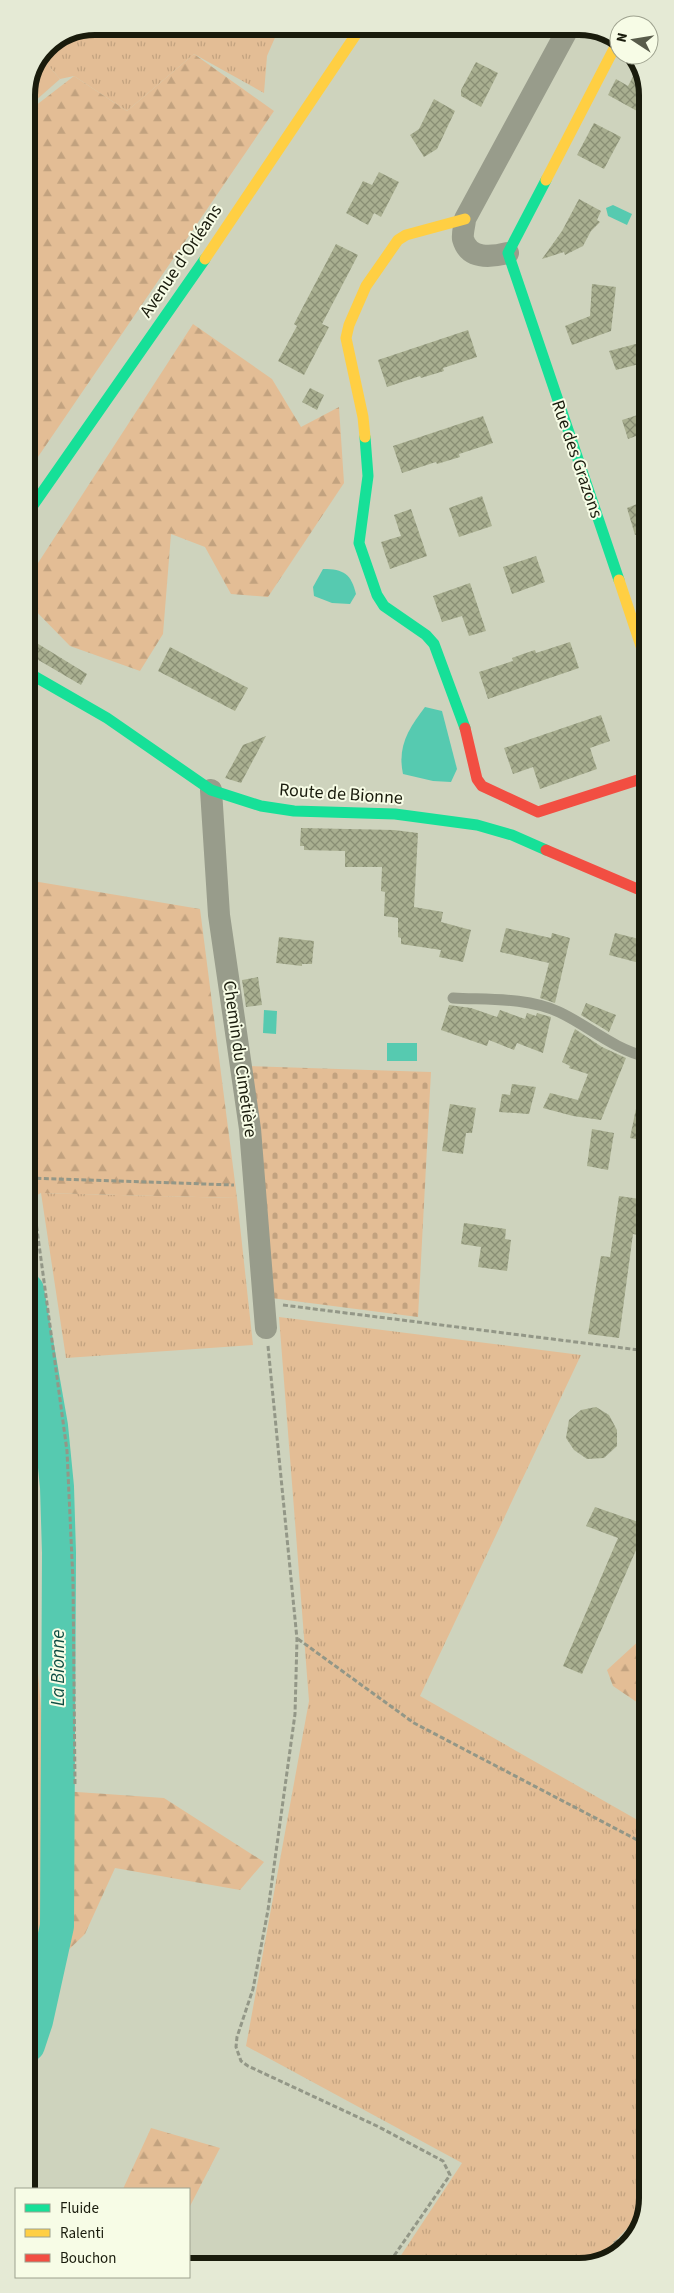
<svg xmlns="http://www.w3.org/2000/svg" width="674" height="2293" viewBox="0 0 674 2293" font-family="'Source Sans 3',sans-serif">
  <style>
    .grass { fill: url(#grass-tufts) }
    .forest { fill: url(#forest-firs) }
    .cemetery { fill: url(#cemetery-stones) }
    .park { fill: url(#park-crowns) }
    .pitch { fill: #e3bd95 }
    .water { fill: #56cab0 }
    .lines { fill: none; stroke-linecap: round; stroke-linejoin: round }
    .river { stroke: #56cab0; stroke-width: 34 }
    .building { fill: url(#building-cross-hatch) }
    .path { stroke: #939787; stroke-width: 3; stroke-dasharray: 5 2.5; stroke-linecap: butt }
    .lane { stroke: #989c8b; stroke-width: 11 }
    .street { stroke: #989c8b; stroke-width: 22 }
    .fast { stroke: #16e098; stroke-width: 11 }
    .slow { stroke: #ffcf43; stroke-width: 11 }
    .jam { stroke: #f24e42; stroke-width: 11 }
    .labels { text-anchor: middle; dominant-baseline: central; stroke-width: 4; stroke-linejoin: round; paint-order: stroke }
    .street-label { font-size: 18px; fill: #191b0c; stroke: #f7fce6 }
    .water-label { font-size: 19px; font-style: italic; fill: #0f4e43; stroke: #f7fce6 }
    .rim { fill: none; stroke: #191b0c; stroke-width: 6 }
  </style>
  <defs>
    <pattern id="grass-tufts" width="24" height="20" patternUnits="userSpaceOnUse" patternTransform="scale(1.25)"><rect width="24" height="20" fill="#e3bd95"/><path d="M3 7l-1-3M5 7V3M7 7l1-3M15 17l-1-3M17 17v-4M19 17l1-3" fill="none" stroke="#c2a27f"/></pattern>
    <pattern id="forest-firs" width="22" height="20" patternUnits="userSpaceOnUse" patternTransform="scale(1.25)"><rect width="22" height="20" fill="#e3bd95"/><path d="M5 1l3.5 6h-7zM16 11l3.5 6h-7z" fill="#c2a27f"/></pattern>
    <pattern id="cemetery-stones" width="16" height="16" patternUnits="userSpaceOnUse" patternTransform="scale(1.25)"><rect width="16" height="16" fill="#e3bd95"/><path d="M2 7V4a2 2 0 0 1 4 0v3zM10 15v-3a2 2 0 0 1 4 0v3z" fill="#c2a27f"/></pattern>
    <pattern id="park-crowns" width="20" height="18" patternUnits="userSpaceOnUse" patternTransform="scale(1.25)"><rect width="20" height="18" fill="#e3bd95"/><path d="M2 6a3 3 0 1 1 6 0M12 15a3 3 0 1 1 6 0" fill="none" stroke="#c2a27f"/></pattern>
    <pattern id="building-cross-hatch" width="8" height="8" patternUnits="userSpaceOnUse" patternTransform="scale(1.25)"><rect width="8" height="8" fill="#a9af90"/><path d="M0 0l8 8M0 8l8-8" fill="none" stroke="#898e74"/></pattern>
  </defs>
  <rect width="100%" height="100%" fill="#ced3bd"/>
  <g class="grass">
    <polygon points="95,26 280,26 267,56 264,93 194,54 127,111 74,76 60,79 42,58 47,46"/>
    <polygon points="41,1193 237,1198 253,1345 66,1358"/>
    <polygon points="279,1317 581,1355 420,1696 648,1826 648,2198 642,2213 592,2265 394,2266 462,2163 246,2046 309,1701"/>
  </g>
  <g class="forest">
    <polygon points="194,54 274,111 27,473 26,113 74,76 127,111"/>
    <polygon points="193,324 272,379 301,427 339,407 344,483 268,597 231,594 205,547 171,534 163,634 140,671 70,646 27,602 27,580"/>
    <polygon points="27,880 200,909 237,1198 41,1193 27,1200"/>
    <polygon points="27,1508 29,1568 48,1790 164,1798 264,1862 240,1890 115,1868 85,1934 27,1990"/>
    <polygon points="647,1625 647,1709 613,1686 607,1670 643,1637"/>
    <polygon points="151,2128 220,2148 189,2208 189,2189 123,2189"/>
  </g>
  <polygon class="cemetery" points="245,1066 431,1072 418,1317 271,1298"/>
  <polygon class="park" points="647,1008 647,1047 636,1045"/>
  <polygon class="pitch" points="42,58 60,79 26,109 26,95"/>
  <g class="water">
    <polygon points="613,205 632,214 627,225 608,216 606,208"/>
    <path d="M323,569C344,569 351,574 356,594L350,604L332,603L314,596L313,587Z"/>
    <path d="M425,707L442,711L457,769L451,782L433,781L403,774C397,746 409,728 425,707Z"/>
    <polygon points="264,1010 277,1011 276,1034 263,1033"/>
    <rect x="387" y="1043" width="30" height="18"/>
  </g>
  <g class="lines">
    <polyline class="river" points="27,1290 51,1426 57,1487 59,1553 57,1926 36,2021 28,2045"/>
  </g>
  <g class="building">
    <polygon points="476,62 498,73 481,107 461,96 461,90"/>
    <polygon points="638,67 646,82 646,116 608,95 616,79 628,86"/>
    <polygon points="434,99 455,111 437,149 424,157 410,135 419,129"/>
    <polygon points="594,123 621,137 604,169 577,155"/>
    <polygon points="379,172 399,182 381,217 374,213 368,225 346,213 363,181 372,185"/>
    <polygon points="579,199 601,211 597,220 600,222 591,231 583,246 565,255 564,252 542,259 562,231"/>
    <polygon points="336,244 358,255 322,324 329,327 304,375 278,361 297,326 294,324"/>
    <polygon points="592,284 616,287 611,331 572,345 565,326 590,316"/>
    <polygon points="468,330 477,357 443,368 444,371 421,378 420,376 387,387 378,360"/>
    <polygon points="647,341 647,362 616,370 609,351"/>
    <polygon points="310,388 324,395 317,410 302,402"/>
    <polygon points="647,412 647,432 628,439 622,420"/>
    <polygon points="483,416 493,443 459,454 460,457 437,464 436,462 402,473 393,446"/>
    <polygon points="482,496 492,526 459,537 449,508"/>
    <polygon points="647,500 647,531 635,535 627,508"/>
    <polygon points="411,509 427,556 390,569 381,542 401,536 394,515"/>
    <polygon points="536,556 545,582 512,594 503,567"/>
    <polygon points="470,583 486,631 469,636 462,616 442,622 433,596"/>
    <polygon points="27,637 87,674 81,685 35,658 27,656"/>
    <polygon points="570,642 579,668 488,699 479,672 513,661 512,658 523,654 535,650 536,653"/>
    <polygon points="170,647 248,688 235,711 158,671"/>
    <polygon points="27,690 38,696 27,721"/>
    <polygon points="601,715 610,741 590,748 597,769 540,789 533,767 513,774 504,748"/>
    <polygon points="266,736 241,783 225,778 243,745"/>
    <polygon points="301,828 394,830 418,833 414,907 443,912 441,922 471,930 463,962 439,957 441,950 401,944 401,938 398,937 398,918 384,916 385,892 381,891 382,867 345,867 345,851 304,850 304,846 300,846"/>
    <polygon points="506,928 551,938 552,933 570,938 555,1003 540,998 549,963 500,952"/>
    <polygon points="615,933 647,941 647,965 609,955"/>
    <polygon points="279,937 314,941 312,964 302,964 302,966 276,963"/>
    <polygon points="258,977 262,1005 246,1007 242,980"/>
    <polygon points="586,1003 616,1015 609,1032 581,1015"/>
    <polygon points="449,1005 471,1008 497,1017 500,1010 525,1019 527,1013 536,1016 537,1013 551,1017 543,1053 517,1043 514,1050 489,1040 487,1046 441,1030"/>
    <polygon points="575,1029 602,1047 626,1058 601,1120 573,1116 543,1108 550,1093 578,1100 588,1074 569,1068 570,1066 562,1062"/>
    <polygon points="512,1084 536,1087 529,1114 499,1112 502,1094 510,1095"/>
    <polygon points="640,1089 647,1090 647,1141 630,1138"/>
    <polygon points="450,1104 476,1108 472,1133 466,1133 463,1154 442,1151"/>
    <polygon points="592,1129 614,1133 608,1170 587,1166"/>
    <polygon points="619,1196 647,1200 647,1215 644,1236 633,1234 619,1338 588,1334 601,1256 610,1257"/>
    <polygon points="464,1223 506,1229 505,1239 511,1240 507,1271 478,1267 481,1247 461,1244"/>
    <polygon points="596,1407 609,1415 617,1430 617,1446 604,1458 587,1459 574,1450 566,1438 569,1420 581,1410"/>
    <polygon points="595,1507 647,1525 582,1674 563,1666 618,1538 586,1526"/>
  </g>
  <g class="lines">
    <g class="path">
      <polyline points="27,546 33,536"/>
      <polyline points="283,1305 647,1351"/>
      <polyline points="268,1346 297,1639 295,1714 268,1910 253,1989 237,2037 236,2047 241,2061 248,2066 377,2126 443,2161 450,2175 387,2266"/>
      <polyline points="298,1639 414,1723 645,1844 648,1843"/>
      <polyline points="75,1784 73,1581 67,1451 30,1178 234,1185"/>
      <polyline points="614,2243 636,2230"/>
    </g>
    <path class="lane" d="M453,998C487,1000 526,997 559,1012C589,1026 613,1049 647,1057"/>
    <g class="street">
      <path d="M508,253C492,257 469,260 463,239C462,233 465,224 465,219L569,27"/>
      <polyline points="211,790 219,915 250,1129 266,1328"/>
    </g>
    <g class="fast">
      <polyline points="546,180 508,253 619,580"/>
      <polyline points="365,437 368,476 359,543 377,595 384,606 426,635 434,644 465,728"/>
      <polyline points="27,514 205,259"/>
      <polyline points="27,672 107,718 211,790 261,806 294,811 395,814 477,825 512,835 546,850"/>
    </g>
    <g class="slow">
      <polyline points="546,180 618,41"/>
      <polyline points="205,259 361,27"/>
      <polyline points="365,437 363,417 346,338 349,325 366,286 398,240 406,235 465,219"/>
      <polyline points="619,580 647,664"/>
    </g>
    <g class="jam">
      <polyline points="465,728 477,779 482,786 538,812 647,777"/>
      <polyline points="546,850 647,893"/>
    </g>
  </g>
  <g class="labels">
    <g class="street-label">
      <text transform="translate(181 261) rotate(-56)">Avenue d'Orléans</text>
      <text transform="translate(577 459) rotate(71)">Rue des Grazons</text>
      <text transform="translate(341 794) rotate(4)">Route de Bionne</text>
      <text transform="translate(240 1059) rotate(82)">Chemin du Cimetière</text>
    </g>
    <g class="water-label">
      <text transform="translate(58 1668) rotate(-90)">La Bionne</text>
    </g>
  </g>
  <path d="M0 0H674V2293H0ZM95 35H579A60 60 0 0 1 639 95V2198A60 60 0 0 1 579 2258H95A60 60 0 0 1 35 2198V95A60 60 0 0 1 95 35Z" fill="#e5ead5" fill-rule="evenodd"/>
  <path class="rim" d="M95 35H579A60 60 0 0 1 639 95V2198A60 60 0 0 1 579 2258H95A60 60 0 0 1 35 2198V95A60 60 0 0 1 95 35Z"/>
  <rect x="15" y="2188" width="175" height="90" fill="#f7fce6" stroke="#9ea28f"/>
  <rect x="25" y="2204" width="25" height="8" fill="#16e098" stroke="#9ea28f"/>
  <text x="60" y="2213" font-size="15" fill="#191b0c">Fluide</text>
  <rect x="25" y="2229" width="25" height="8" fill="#ffcf43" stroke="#9ea28f"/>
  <text x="60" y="2238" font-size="15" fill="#191b0c">Ralenti</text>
  <rect x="25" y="2254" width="25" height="8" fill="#f24e42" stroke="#9ea28f"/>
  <text x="60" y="2263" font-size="15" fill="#191b0c">Bouchon</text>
  <g transform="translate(634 40) rotate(282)"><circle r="24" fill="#f7fce6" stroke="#9ea28f"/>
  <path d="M0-4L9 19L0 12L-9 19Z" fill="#585b4a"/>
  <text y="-8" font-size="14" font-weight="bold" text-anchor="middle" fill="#191b0c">N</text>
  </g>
</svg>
